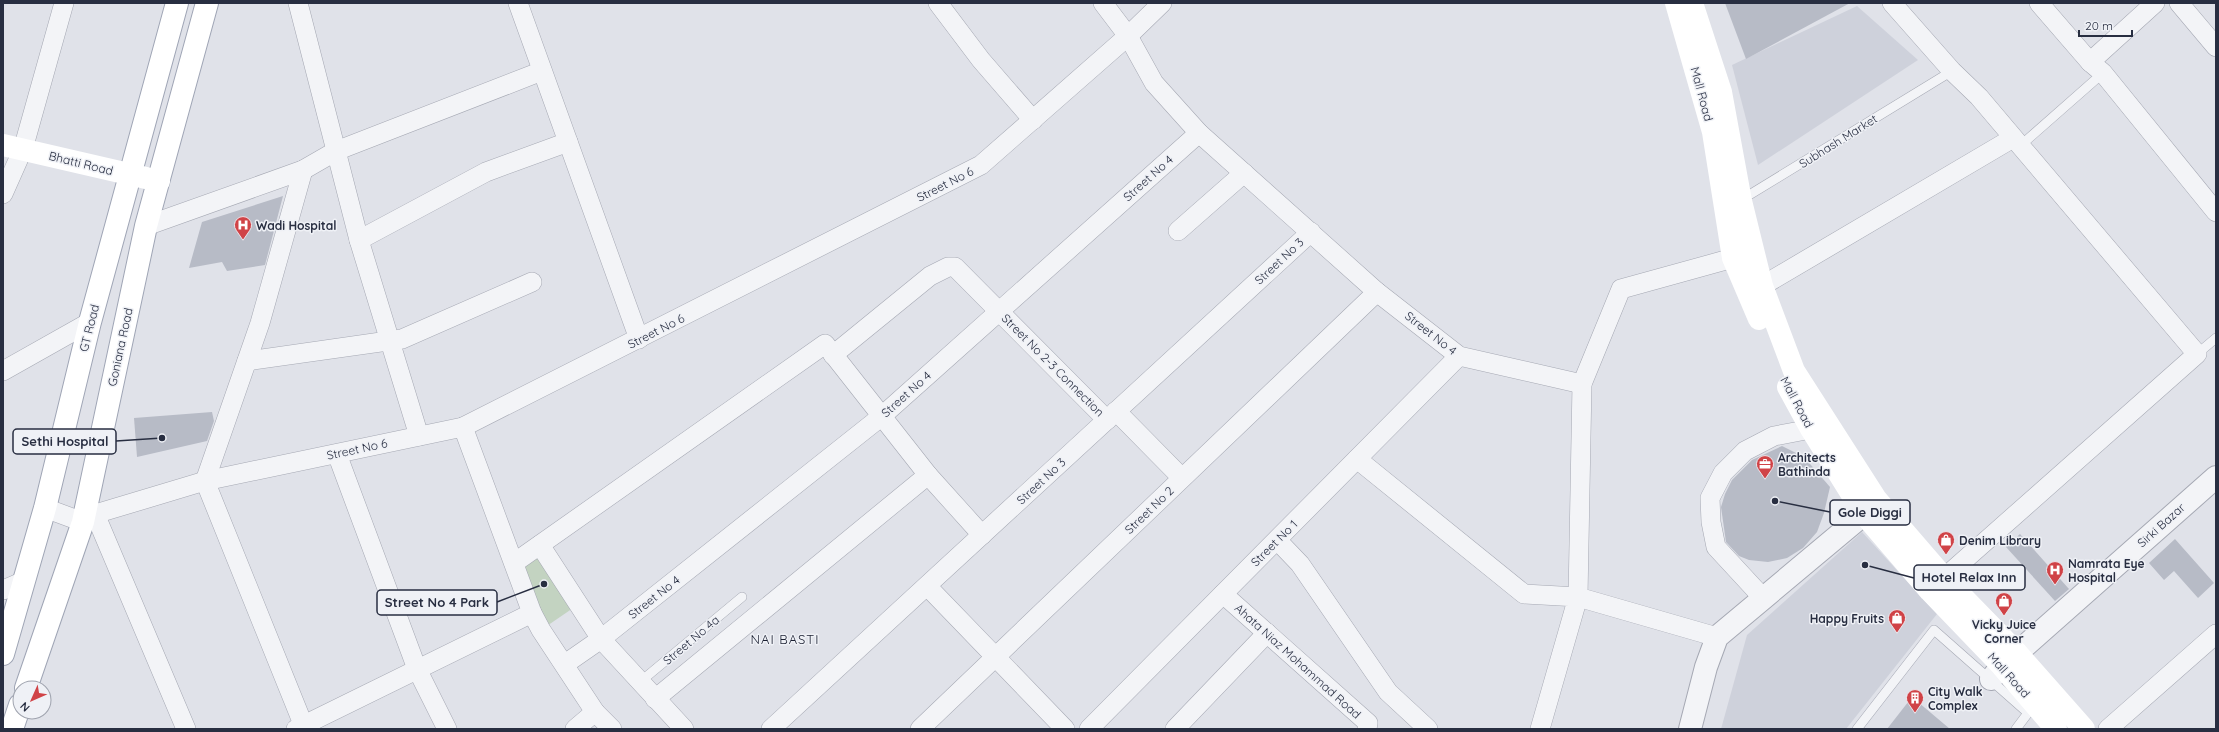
<svg xmlns="http://www.w3.org/2000/svg" width="2219" height="732" viewBox="0 0 2219 732" font-family="Quicksand,sans-serif">
  <style>
    .built { fill: #ced1db }
    .green { fill: #c3d3c1 }
    .building { fill: #b7bbc6 }
    .lines { fill: none; stroke-linecap: round; stroke-linejoin: round }
    .service-casing { stroke: #a5a8b3; stroke-width: 10 }
    .minor-casing { stroke: #a5a8b3; stroke-width: 20 }
    .tertiary-casing { stroke: #a5a8b3; stroke-width: 24 }
    .primary-casing { stroke: #9fa5b5; stroke-width: 24 }
    .service { stroke: #f3f4f7; stroke-width: 9 }
    .minor { stroke: #f3f4f7; stroke-width: 19 }
    .tertiary { stroke: #f3f4f7; stroke-width: 22 }
    .secondary { stroke: #fff; stroke-width: 22 }
    .primary { stroke: #fff; stroke-width: 22 }
    .labels { text-anchor: middle; dominant-baseline: central; stroke-width: 3; stroke-linejoin: round; paint-order: stroke }
    .street-label { font-size: 12px; fill: #282e41; stroke: #eff1f6 }
    .poi-label { font-size: 12px; font-weight: bold; fill: #282e41; stroke: #eff1f6; text-anchor: start }
    .neighbourhood-label { font-size: 13px; letter-spacing: 1px; fill: #1a1f31; stroke: #eff1f6 }
    .leader { fill: none; stroke: #282e41; stroke-width: 1.5 }
    .callout-dot { fill: #282e41; stroke: #eff1f6; stroke-width: 1.5 }
    .callout { fill: #eff1f6; stroke: #282e41; stroke-width: 1.5 }
    .callout-label { font-size: 13px; text-anchor: middle; font-weight: bold; fill: #282e41 }
  </style>
  <rect width="100%" height="100%" fill="#e0e2e9"/>
  <g class="built">
    <polygon points="1857,6 1918,60 1758,165 1732,65"/>
    <polygon points="1862,532 1937,614 1846,729 1721,729 1747,635"/>
  </g>
  <polygon class="green" points="540,545 579,604 541,630 514,563"/>
  <g class="building">
    <polygon points="1725,3 1850,3 1746,59"/>
    <polygon points="283,196 265,265 227,271 222,262 189,268 202,222"/>
    <polygon points="212,412 214,421 207,441 137,457 134,418"/>
    <polygon points="1782,446 1804,457 1830,487 1824,513 1817,532 1803,548 1787,558 1768,562 1749,560 1739,556 1726,542 1721,507 1725,494 1732,480 1752,460"/>
    <polygon points="2020,534 2069,589 2055,601 2006,547"/>
    <polygon points="2175,539 2214,583 2198,598 2174,571 2164,580 2149,563"/>
    <polygon points="1912,697 1950,729 1887,729"/>
  </g>
  <g class="lines">
    <g class="service-casing">
      <g id="service">
        <polyline points="2020,146 2103,73"/>
        <polyline points="1741,200 1952,71"/>
        <polyline points="2197,354 2216,338"/>
        <polyline points="640,682 742,597"/>
        <polyline points="1857,729 1934,630 2028,713 2016,729"/>
      </g>
    </g>
    <g class="minor-casing">
      <g id="minor">
        <polyline points="298,3 359,240 419,436"/>
        <polyline points="518,3 639,339"/>
        <polyline points="938,3 981,60 1033,120"/>
        <polyline points="1103,3 1128,36 1154,83 1199,133 1377,292 1459,356 1582,384"/>
        <polyline points="1892,3 1952,71 1979,97 2197,354 1944,578"/>
        <polyline points="2039,3 2090,62 2103,73 2216,212"/>
        <polyline points="2179,3 2216,47"/>
        <polyline points="2090,62 2155,3"/>
        <polyline points="303,170 260,323 205,481 305,729"/>
        <polyline points="3,194 23,149 64,3"/>
        <polyline points="146,226 303,170 336,151 542,71"/>
        <polyline points="1178,231 1244,173"/>
        <polyline points="359,240 486,172 568,142"/>
        <polyline points="1750,293 2013,138"/>
        <polyline points="833,355 930,276 948,267 955,267 1107,420"/>
        <polyline points="247,361 402,339 532,282"/>
        <polyline points="3,371 90,322"/>
        <polyline points="1116,411 1182,478"/>
        <polyline points="337,454 417,669 447,729"/>
        <polyline points="1357,459 1524,594 1578,597 1540,729"/>
        <polyline points="45,508 83,522 95,514 205,481 463,427 981,165 1128,36 1162,3"/>
        <polyline points="95,514 186,729"/>
        <polyline points="1277,540 1300,564 1388,692 1428,729"/>
        <polyline points="540,545 601,639 684,729"/>
        <polyline points="514,563 825,344 928,475 982,535"/>
        <polyline points="927,586 1065,729"/>
        <polyline points="3,590 24,581"/>
        <polyline points="1223,594 1368,723 1367,729"/>
        <polyline points="1764,599 1716,547 1711,522 1710,498 1723,473 1745,451 1774,436 1811,429"/>
        <polyline points="532,613 541,630 595,712"/>
        <polyline points="1717,637 1578,597 1582,384 1621,289 1733,258"/>
        <polyline points="565,664 601,639 882,416 1199,133"/>
        <polyline points="655,699 928,475"/>
        <polyline points="296,729 532,613 463,427"/>
        <polyline points="575,729 595,712 612,729"/>
        <polyline points="771,729 1311,232"/>
        <polyline points="920,729 1377,292"/>
        <polyline points="1089,729 1459,356"/>
        <polyline points="1175,729 1267,633"/>
        <polyline points="2108,729 2216,634"/>
      </g>
    </g>
    <g class="tertiary-casing">
      <g id="tertiary">
        <polyline points="2017,653 2216,477"/>
        <polyline points="1991,679 2002,666"/>
        <polyline points="1690,729 1706,667 1717,637 1864,514"/>
      </g>
    </g>
    <g class="primary-casing">
      <g id="primary">
        <polyline points="3,654 45,508 90,322 177,3"/>
        <polyline points="26,688 83,522 146,226 207,3"/>
        <polyline points="12,729 20,705"/>
      </g>
    </g>
    <use href="#service" class="service"/>
    <use href="#minor" class="minor"/>
    <use href="#tertiary" class="tertiary"/>
    <g class="secondary">
      <polyline points="1676,3 1713,132 1733,258 1759,319"/>
      <polyline points="1692,3 1721,92 1741,201 1762,286 1794,371 1876,499 1944,578 2017,653 2084,729"/>
      <polyline points="3,145 159,181"/>
      <polyline points="1788,387 1811,429 1864,514 1930,591 2002,666 2056,729"/>
    </g>
    <use href="#primary" class="primary"/>
  </g>
  <defs>
    <g id="hospital-pin" transform="scale(0.9)"><path d="M0 17L-7.5 6A9.5 9.5 0 1 1 7.5 6Z" fill="#d04347" stroke="#eff1f6"/><path d="M-5-5h3v3.5h4V-5h3V5h-3V1.5h-4V5h-3Z" fill="#fff"/></g>
    <g id="office-pin" transform="scale(0.9)"><path d="M0 17L-7.5 6A9.5 9.5 0 1 1 7.5 6Z" fill="#d04347" stroke="#eff1f6"/><path d="M-6-3h4V-5.5h4V-3h4V5H-6ZM-1-4.5V-3h2v-1.5ZM-6 0V1H6V0Z" fill="#fff"/></g>
    <g id="shop-pin" transform="scale(0.9)"><path d="M0 17L-7.5 6A9.5 9.5 0 1 1 7.5 6Z" fill="#d04347" stroke="#eff1f6"/><path d="M-5-2.5h2.3a2.7 3.5 0 0 1 5.4 0H5L5.5 6h-11ZM-1.5-2.5h3a1.5 2.3 0 0 0-3 0Z" fill="#fff"/></g>
    <g id="building-pin" transform="scale(0.9)"><path d="M0 17L-7.5 6A9.5 9.5 0 1 1 7.5 6Z" fill="#d04347" stroke="#eff1f6"/><path d="M-4-6H4V6H1V3H-1V6H-4ZM-2.5-4.3h1.7v1.8h-1.7ZM.8-4.3h1.7v1.8H.8ZM-2.5-1h1.7V.8h-1.7ZM.8-1h1.7V.8H.8Z" fill="#fff"/></g>
  </defs>
  <g fill-rule="evenodd">
    <use href="#hospital-pin" x="243" y="225"/>
    <use href="#office-pin" x="1765" y="464"/>
    <use href="#shop-pin" x="1946" y="540"/>
    <use href="#hospital-pin" x="2055" y="570"/>
    <use href="#shop-pin" x="2004" y="601"/>
    <use href="#shop-pin" x="1897" y="618"/>
    <use href="#building-pin" x="1915" y="698"/>
  </g>
  <g class="labels">
    <g class="street-label">
      <text transform="translate(1702 94) rotate(75)">Mall Road</text>
      <text transform="translate(1838 141) rotate(-32)">Subhash Market</text>
      <text transform="translate(81 163) rotate(14)">Bhatti Road</text>
      <text transform="translate(1148 178) rotate(-42)">Street No 4</text>
      <text transform="translate(945 184) rotate(-27)">Street No 6</text>
      <text transform="translate(1279 261) rotate(-43)">Street No 3</text>
      <text transform="translate(89 328) rotate(-76)">GT Road</text>
      <text transform="translate(656 331) rotate(-27)">Street No 6</text>
      <text transform="translate(1431 333) rotate(38)">Street No 4</text>
      <text transform="translate(120 347) rotate(-78)">Goniana Road</text>
      <text transform="translate(1053 365) rotate(45)">Street No 2-3 Connection</text>
      <text transform="translate(906 394) rotate(-42)">Street No 4</text>
      <text transform="translate(1797 402) rotate(62)">Mall Road</text>
      <text transform="translate(357 449) rotate(-12)">Street No 6</text>
      <text transform="translate(1041 481) rotate(-43)">Street No 3</text>
      <text transform="translate(1149 510) rotate(-44)">Street No 2</text>
      <text transform="translate(2161 525) rotate(-42)">Sirki Bazar</text>
      <text transform="translate(1274 543) rotate(-45)">Street No 1</text>
      <text transform="translate(654 597) rotate(-38)">Street No 4</text>
      <text transform="translate(691 640) rotate(-40)">Street No 4a</text>
      <text transform="translate(1298 661) rotate(42)">Ahata Niaz Mohammad Road</text>
      <text transform="translate(2009 675) rotate(48)">Mall Road</text>
    </g>
    <g class="poi-label">
      <text x="256" y="225">Wadi Hospital</text>
      <text x="1778" y="457">Architects<tspan x="1778" dy="14">Bathinda</tspan></text>
      <text x="1959" y="540">Denim Library</text>
      <text x="2068" y="563">Namrata Eye<tspan x="2068" dy="14">Hospital</tspan></text>
      <text x="1884" y="618" text-anchor="end">Happy Fruits</text>
      <text x="2004" y="624" text-anchor="middle">Vicky Juice<tspan x="2004" dy="14">Corner</tspan></text>
      <text x="1928" y="691">City Walk<tspan x="1928" dy="14">Complex</tspan></text>
    </g>
    <g class="neighbourhood-label">
      <text x="785" y="639">NAI BASTI</text>
    </g>
  </g>
  <path class="leader" d="M162 438L116 441M1775 501L1830 512M1865 565L1914 578M544 584L497 602"/>
  <g class="callout-dot">
    <circle cx="162" cy="438" r="4"/>
    <circle cx="1775" cy="501" r="4"/>
    <circle cx="1865" cy="565" r="4"/>
    <circle cx="544" cy="584" r="4"/>
  </g>
  <g class="callout">
    <rect x="13" y="429" width="103" height="25" rx="4"/>
    <rect x="1830" y="500" width="80" height="25" rx="4"/>
    <rect x="1914" y="565" width="111" height="25" rx="4"/>
    <rect x="377" y="590" width="120" height="25" rx="4"/>
  </g>
  <g class="callout-label">
    <text x="65" y="446">Sethi Hospital</text>
    <text x="1870" y="517">Gole Diggi</text>
    <text x="1969" y="582">Hotel Relax Inn</text>
    <text x="437" y="607">Street No 4 Park</text>
  </g>
  <rect width="2219" height="732" fill="none" stroke="#282e41" stroke-width="8"/>
  <g transform="translate(32 700) rotate(225)"><circle r="19" fill="#eff1f6" stroke="#9fa3ae"/>
  <path d="M0-3L7 15L0 10L-7 15Z" fill="#d04347"/>
  <text y="-6" font-size="11" font-weight="bold" text-anchor="middle" fill="#282e41">N</text>
  </g>
  <path d="M2079 30v6h53v-6" fill="none" stroke="#282e41" stroke-width="2"/>
  <text x="2085" y="30" font-size="12" fill="#282e41" stroke="#eff1f6" stroke-width="3" paint-order="stroke">20 m</text>
</svg>
